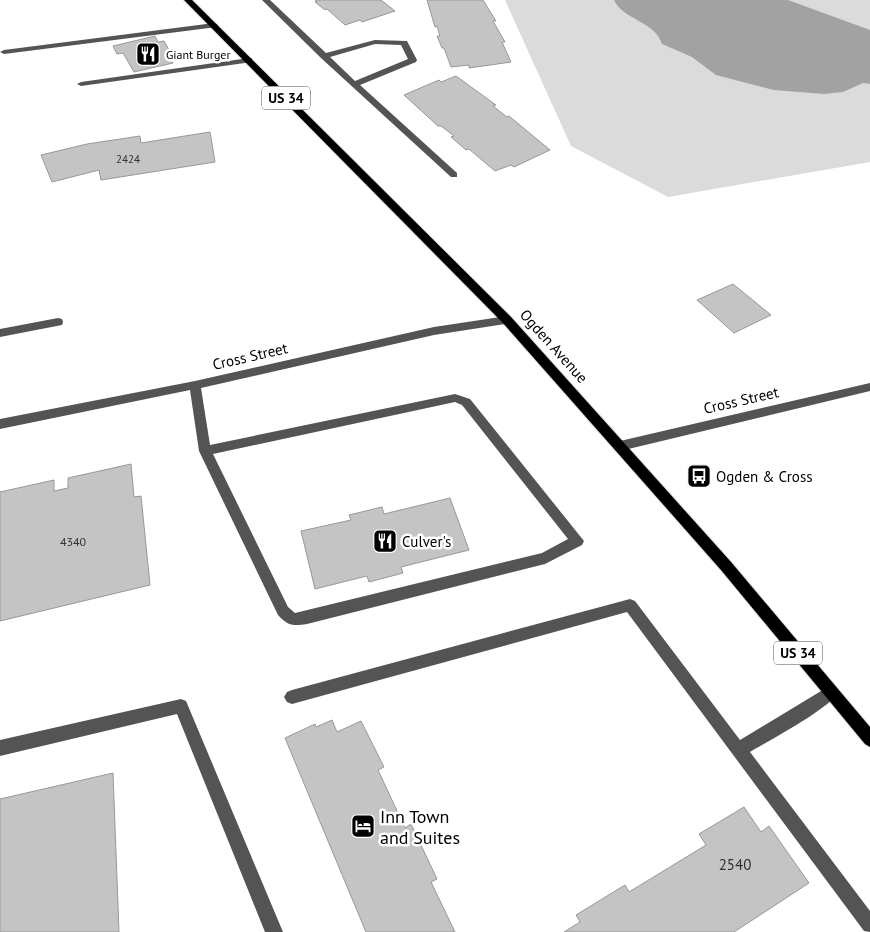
<svg xmlns="http://www.w3.org/2000/svg" width="870" height="932" viewBox="0 0 870 932" font-family="'PT Sans',sans-serif">
  <style>
    .green { fill: #dbdbdb }
    .water { fill: #a2a2a2 }
    .building { fill: #c4c4c4; stroke: #989898 }
    .lines { fill: none; stroke-linecap: round; stroke-linejoin: round }
    .major-casing { stroke: #dbdbdb; stroke-width: 2 }
    .minor { fill: #545454; fill-rule: evenodd }
    .major { fill: #000; fill-rule: evenodd }
    .labels { text-anchor: middle; dominant-baseline: central; stroke-width: 5; stroke-linejoin: round; paint-order: stroke }
    .far-number-label { font-size: 11px; fill: #313131 }
    .far-poi-label { font-size: 12px; fill: #000; stroke: #fff; text-anchor: start }
    .number-label { font-size: 12px; fill: #313131 }
    .shield { fill: #fff; stroke: #4c4c4c; stroke-width: 1 }
    .shield-label { font-size: 14px; font-weight: bold; fill: #000 }
    .street-label { font-size: 15px; fill: #000; stroke: #fff }
    .poi-label { font-size: 15px; fill: #000; stroke: #fff; text-anchor: start }
    .near-number-label { font-size: 15px; fill: #313131 }
    .near-poi-label { font-size: 18px; fill: #000; stroke: #fff; text-anchor: start }
  </style>
  <rect width="100%" height="100%" fill="#fff"/>
  <polygon class="green" points="505,0 870,0 870,162 668,197 571,146"/>
  <path class="water" d="M614,0H788L870,30V84L863,83L843,92L824,94L774,90L716,75L692,57L662,44C654,20 624,21 614,0Z"/>
  <g class="building">
    <polygon points="315,0 381,0 395,11 362,22 360,20 345,25 327,9 325,10 315,2 317,2"/>
    <polygon points="427,0 483,0 496,21 493,21 505,42 502,42 511,62 469,68 469,65 451,67 444,48 442,48 437,36 440,36 437,26 435,27"/>
    <polygon points="155,36 158,42 164,41 172,55 168,56 173,63 134,72 123,53 117,54 113,46"/>
    <polygon points="456,76 496,105 493,106 507,117 509,116 550,150 514,167 511,165 495,171 469,149 466,150 451,137 454,136 441,126 438,126 404,95 439,80 441,82"/>
    <polygon points="210,132 215,162 101,180 99,170 52,182 41,155 87,144 140,136 141,143"/>
    <polygon points="733,284 771,315 734,333 697,300"/>
    <polygon points="131,464 134,497 141,496 150,585 0,621 0,492 54,480 54,491 68,488 68,478"/>
    <polygon points="450,498 469,550 401,567 403,573 369,582 367,576 315,589 301,531 351,520 349,515 382,507 384,514"/>
    <polygon points="332,720 337,732 361,721 384,767 378,770 405,828 411,824 437,879 431,882 455,932 366,932 285,738 315,724 316,727"/>
    <polygon points="113,773 119,932 0,932 0,799"/>
    <polygon points="744,807 761,832 769,826 809,883 734,932 564,932 580,922 576,915 625,885 629,892 706,845 699,834"/>
  </g>
  <g class="lines">
    <g class="major-casing">
      <polygon id="major" points="184,0 192,0 511,317 731,562 870,727 870,747 865,744 721,570 503,323"/>
    </g>
    <g class="minor">
      <path d="M262,0H270L326,53L375,40L407,41L417,60L416,62L360,85L457,173V177H451L321,58ZM375,44L401,45L408,59L355,81L330,57Z"/>
      <polygon points="214,23 218,25 217,27 4,54 0,52 4,50"/>
      <polygon points="249,58 252,58 252,62 81,86 77,84 81,82"/>
      <path d="M507,316L511,317L512,320L511,323L434,335L201,388L210,445L455,394L470,399L584,541L582,545L545,564L307,624C293,626 288,626 278,615L199,451L190,390L0,429V419L195,381L434,327ZM455,402L462,405L568,539L542,553L295,613L288,607L213,454Z"/>
      <polygon points="58,318 62,319 63,322 62,325 0,337 0,329"/>
      <polygon points="870,383 870,391 620,451 616,449 614,446 616,443 620,441"/>
      <path d="M630,599L635,601L740,740L831,685L836,687L838,692C831,708 768,741 750,752L870,911V932L864,931L627,612L292,704L287,702L284,697L287,692L292,690Z"/>
      <polygon points="181,699 186,701 283,932 265,932 177,714 0,756 0,740"/>
    </g>
    <use href="#major" class="major"/>
  </g>
  <defs>
    <g id="restaurant-square" transform="scale(1.25)"><rect x="-9" y="-9" width="18" height="18" rx="4" fill="#000" stroke="#fff"/><path d="M-5-6h1v4h1v-4h1v4h1v-4h1v5L-1.5 .5V6h-2V.5L-5-1ZM5-6V6H3V1.5H1.5Q1.5-4 5-6Z" fill="#fff"/></g>
    <g id="bus-square" transform="scale(1.25)"><rect x="-9" y="-9" width="18" height="18" rx="4" fill="#000" stroke="#fff"/><path d="M-5-6H5V4H4V6H2V4H-2V6H-4V4H-5ZM-3.5-4V0h7V-4ZM-3.5 1.2v1.5H-2V1.2ZM2 1.2v1.5H3.5V1.2Z" fill="#fff"/></g>
    <g id="hotel-square" transform="scale(1.25)"><rect x="-9" y="-9" width="18" height="18" rx="4" fill="#000" stroke="#fff"/><path d="M-6-4.5h1.5V1H6V5H4.5V3h-9V5H-6ZM-4 0a1.8 1.8 0 1 1 3.6 0ZM.5 0V-2.5h3Q6-2.5 6 0Z" fill="#fff"/></g>
  </defs>
  <g fill-rule="evenodd">
    <use href="#restaurant-square" x="148" y="54"/>
    <use href="#bus-square" x="699" y="476"/>
    <use href="#restaurant-square" x="385" y="541"/>
    <use href="#hotel-square" x="363" y="826"/>
  </g>
  <g class="labels">
    <g class="far-number-label">
      <text x="128" y="159">2424</text>
    </g>
    <g class="far-poi-label">
      <text x="166" y="54">Giant Burger</text>
    </g>
    <g class="number-label">
      <text x="73" y="541">4340</text>
    </g>
    <g class="shield">
      <rect x="262" y="86.5" width="48" height="23" rx="4"/>
      <rect x="774" y="641.5" width="48" height="23" rx="4"/>
    </g>
    <g class="shield-label">
      <text x="286" y="98">US 34</text>
      <text x="798" y="653">US 34</text>
    </g>
    <g class="street-label">
      <text transform="translate(554 346) rotate(48)">Ogden Avenue</text>
      <text transform="translate(250 356) rotate(-13)">Cross Street</text>
      <text transform="translate(741 400) rotate(-13)">Cross Street</text>
    </g>
    <g class="poi-label">
      <text x="716" y="476">Ogden &amp; Cross</text>
      <text x="402" y="541">Culver's</text>
    </g>
    <g class="near-number-label">
      <text x="735" y="864">2540</text>
    </g>
    <g class="near-poi-label">
      <text x="380" y="816">Inn Town<tspan x="380" dy="21">and Suites</tspan></text>
    </g>
  </g>
</svg>
